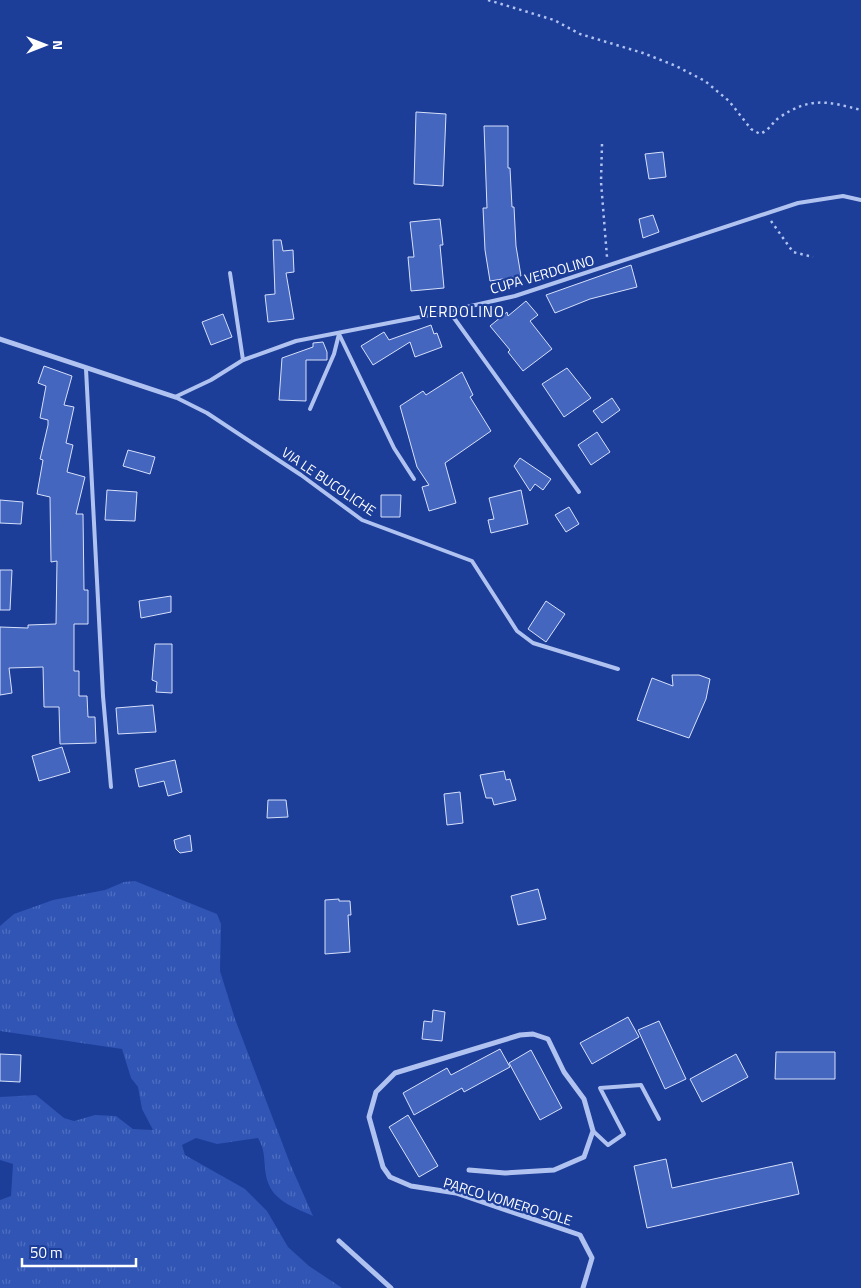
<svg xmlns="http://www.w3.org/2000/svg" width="861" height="1288" viewBox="0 0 861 1288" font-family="'Titillium Web',sans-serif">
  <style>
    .grass { fill: url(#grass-tufts) }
    .building { fill: #4466be; stroke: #d7e1fb }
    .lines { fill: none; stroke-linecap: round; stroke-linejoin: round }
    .path { stroke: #b0c2f0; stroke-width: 2.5; stroke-dasharray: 2.5 4; stroke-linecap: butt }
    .lane { stroke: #b0c2f0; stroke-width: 4 }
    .street { stroke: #b0c2f0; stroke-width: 5 }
    .labels { text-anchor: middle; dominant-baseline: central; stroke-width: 4.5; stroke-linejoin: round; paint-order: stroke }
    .street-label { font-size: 14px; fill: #fff; stroke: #1c3d98 }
    .neighbourhood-label { font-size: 15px; letter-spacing: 1px; fill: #fff; stroke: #1c3d98 }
  </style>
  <defs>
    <pattern id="grass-tufts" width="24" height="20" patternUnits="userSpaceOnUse" patternTransform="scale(1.25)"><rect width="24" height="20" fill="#3055b5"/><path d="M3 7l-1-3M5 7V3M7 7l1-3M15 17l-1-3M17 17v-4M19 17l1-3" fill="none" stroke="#4f6ec0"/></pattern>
  </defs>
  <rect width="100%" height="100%" fill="#1c3d98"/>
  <path class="grass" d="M135,881L217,914L221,924L220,971L235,1019L291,1166L313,1216C289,1205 267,1199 265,1168C264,1156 264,1148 258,1138L217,1144L196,1138L182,1145L185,1155L245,1189L267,1211L288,1247L309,1266L342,1288H0V1200L11,1196L13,1164L0,1160V1097L36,1095L64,1118L74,1121L95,1115L116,1116L133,1129L153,1130L142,1109L138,1087L131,1078L122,1049L0,1031V926L14,914L53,900L105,890L124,882Z"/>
  <g class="building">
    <polygon points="416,112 446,114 443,186 414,184"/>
    <polygon points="484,126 508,126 508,168 510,168 512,207 514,207 516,246 521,276 490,281 485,250 483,208 487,208"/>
    <polygon points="663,152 666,177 649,179 645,154"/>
    <polygon points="653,215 659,232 643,238 639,219"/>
    <polygon points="440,219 443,245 440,245 444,288 411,291 408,257 414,257 410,222"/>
    <polygon points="273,240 281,240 283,251 293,250 294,272 286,273 294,319 268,322 265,295 275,294"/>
    <polygon points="631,265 637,287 590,299 555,313 546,295"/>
    <polygon points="526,301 538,315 530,321 552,349 523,371 508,352 510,350 490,326 507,312 508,316"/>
    <polygon points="223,314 232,337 211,345 202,322"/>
    <polygon points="431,325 434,334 437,333 442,347 415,357 410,342 373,365 361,346 384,332 389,340"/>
    <polygon points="323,342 327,352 327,360 306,360 306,401 279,400 282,358 313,347 313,343"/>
    <polygon points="44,366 72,376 64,405 74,407 66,443 73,445 67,472 85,477 76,514 83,514 84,590 88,590 88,624 74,624 74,671 79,671 79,696 87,696 88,717 95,717 96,743 60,744 59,707 44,707 43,667 9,668 12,693 0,695 0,627 28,628 28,625 56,624 57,561 51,562 50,497 37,494 43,460 40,459 48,425 48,420 40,418 46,386 38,383"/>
    <polygon points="567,368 591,398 564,417 542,384"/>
    <polygon points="462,372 473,395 470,397 491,431 445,463 456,503 429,511 422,487 429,485 417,467 400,406 423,391 426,395"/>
    <polygon points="612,398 620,410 602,423 593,411"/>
    <polygon points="597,432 610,452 591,465 578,445"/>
    <polygon points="128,450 155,457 150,474 123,466"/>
    <polygon points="520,458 551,479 543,490 535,484 530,491 514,466"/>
    <polygon points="107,490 137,492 135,521 105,520"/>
    <polygon points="521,490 528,524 491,533 488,520 494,519 489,498"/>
    <polygon points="381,495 401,495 400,517 381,517"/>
    <polygon points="0,500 23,502 21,524 0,523"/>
    <polygon points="569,507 579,524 566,532 555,515"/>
    <polygon points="0,570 12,570 10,610 0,610"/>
    <polygon points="171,596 171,612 141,618 139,601"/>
    <polygon points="546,601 565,614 546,642 528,629"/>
    <polygon points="155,644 172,644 172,693 156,692 157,682 152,680"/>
    <polygon points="672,675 699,675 710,679 706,699 689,738 637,720 652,678 673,686"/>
    <polygon points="153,705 156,732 118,734 116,708"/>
    <polygon points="62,747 70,772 39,781 32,756"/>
    <polygon points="175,760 182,792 168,796 164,781 139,787 135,769"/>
    <polygon points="504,771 506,780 510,779 516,800 494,805 492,798 486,798 480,775"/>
    <polygon points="460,792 463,823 447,825 444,794"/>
    <polygon points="268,800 286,800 288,817 267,818"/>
    <polygon points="190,835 192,851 180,853 176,849 174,840"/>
    <polygon points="538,889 546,919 518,925 511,896"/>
    <polygon points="339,899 339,901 350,901 351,915 348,915 350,952 325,954 325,900"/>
    <polygon points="433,1010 445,1012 442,1041 422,1039 424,1021 432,1022"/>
    <polygon points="628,1017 639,1037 592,1064 580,1043"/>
    <polygon points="659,1021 686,1079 665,1089 638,1030"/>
    <polygon points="500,1049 510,1067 464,1092 462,1088 414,1115 403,1093 447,1068 451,1075"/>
    <polygon points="531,1050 562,1108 540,1120 509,1063"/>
    <polygon points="776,1052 835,1052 835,1079 775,1079"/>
    <polygon points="0,1054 21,1055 20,1082 0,1081"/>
    <polygon points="736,1054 748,1077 702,1102 690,1079"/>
    <polygon points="408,1115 438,1166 419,1177 389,1127"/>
    <polygon points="666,1159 672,1188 792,1162 799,1194 647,1228 634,1166"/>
  </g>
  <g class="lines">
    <g class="path">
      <path d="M488,0L554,20L580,34L643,53L676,66L705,81L729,101L751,129L760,134C771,129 772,122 780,117C810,97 827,101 861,110"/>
      <polyline points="602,144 601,182 607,257"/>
      <polyline points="771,221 793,252 813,257"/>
    </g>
    <g class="lane">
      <polyline points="230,273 243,360"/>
      <polyline points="449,311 579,492"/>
      <polyline points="339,334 394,448 414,479"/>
      <polyline points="86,369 103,696 111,787"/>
      <polyline points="175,397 211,380 243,360 296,341 440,313 515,296 798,203 843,196 861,200"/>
      <polyline points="175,397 207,413 301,475 362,520 472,561 517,631 533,643 618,669"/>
      <polyline points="310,409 334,354 339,334"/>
      <polyline points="593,1131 608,1145 624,1134 600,1088 641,1085 659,1119"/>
    </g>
    <g class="street">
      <polyline points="0,339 175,397"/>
      <polyline points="469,1170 505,1173 554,1170 584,1157 593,1131 584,1099 564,1072 548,1039 533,1034 520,1035 395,1073 376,1092 369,1117 383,1167 390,1177 411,1186 456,1193 580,1235 592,1258 583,1288"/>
      <polyline points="339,1241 391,1288"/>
    </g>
  </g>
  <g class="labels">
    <g class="street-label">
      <text transform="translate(542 274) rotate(-16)">CUPA VERDOLINO</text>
      <text transform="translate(329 481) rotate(34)">VIA LE BUCOLICHE</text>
      <text transform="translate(508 1201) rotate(17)">PARCO VOMERO SOLE</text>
    </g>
    <g class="neighbourhood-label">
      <text x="462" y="311">VERDOLINO</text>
    </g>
  </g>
  <g transform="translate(45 45) rotate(90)" stroke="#1c3d98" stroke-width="4" paint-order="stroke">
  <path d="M0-4L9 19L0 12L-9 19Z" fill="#ffffff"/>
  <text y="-8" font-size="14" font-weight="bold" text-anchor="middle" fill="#ffffff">N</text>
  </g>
  <path d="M22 1258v8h114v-8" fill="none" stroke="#ffffff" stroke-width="2.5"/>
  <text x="30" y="1258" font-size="15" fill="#ffffff" stroke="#1c3d98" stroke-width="4" paint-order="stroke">50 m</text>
</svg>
